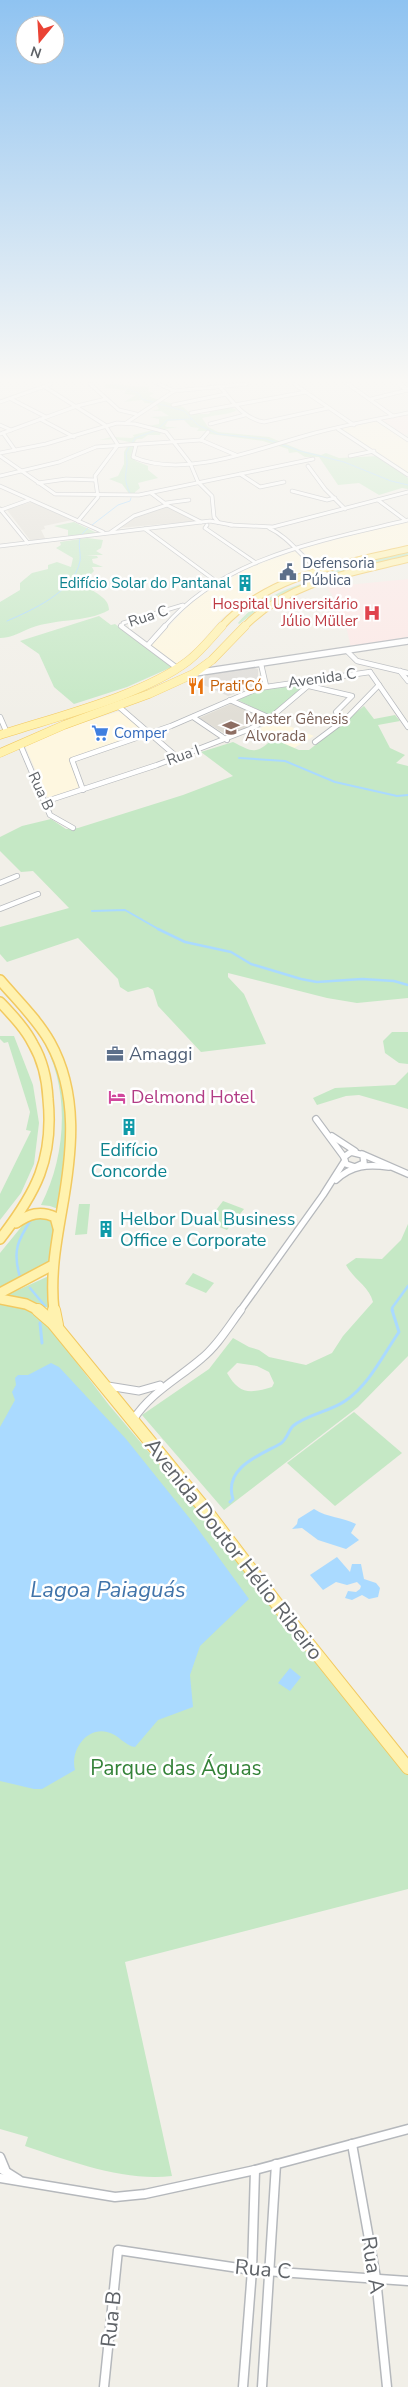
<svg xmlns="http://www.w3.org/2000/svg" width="408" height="2387" viewBox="0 0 408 2387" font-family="'Nunito Sans',sans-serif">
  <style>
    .commercial { fill: #fef7e0 }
    .industrial { fill: #e0deda }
    .education { fill: #e1ded6 }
    .medical { fill: #fce8e6 }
    .green { fill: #c5e8c5; fill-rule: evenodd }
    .water { fill: #aadaff }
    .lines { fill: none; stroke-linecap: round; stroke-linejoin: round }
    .stream-far3 { stroke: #aadaff; stroke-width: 1 }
    .stream-far2 { stroke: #aadaff; stroke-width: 2 }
    .stream-far1 { stroke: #aadaff; stroke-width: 2.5 }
    .stream { stroke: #aadaff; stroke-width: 3 }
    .minor-far4-casing { stroke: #b5b8bc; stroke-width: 4.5 }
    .minor-far3-casing { stroke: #b5b8bc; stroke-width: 6 }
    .minor-far2-casing { stroke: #b5b8bc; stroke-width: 8 }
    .minor-far1-casing { stroke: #b5b8bc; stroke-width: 9 }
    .minor-casing { stroke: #b5b8bc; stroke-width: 11 }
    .tertiary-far1-casing { stroke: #b5b8bc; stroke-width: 5.5 }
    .tertiary-casing { stroke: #b5b8bc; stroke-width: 8 }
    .primary-far3-casing { stroke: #f2c960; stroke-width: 8 }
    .primary-far2-casing { stroke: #f2c960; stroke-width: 9 }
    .primary-far1-casing { stroke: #f2c960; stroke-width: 12 }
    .primary-casing { stroke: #f2c960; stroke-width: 14 }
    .minor-far4 { stroke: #fff; stroke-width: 3 }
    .minor-far3 { stroke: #fff; stroke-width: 4.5 }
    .minor-far2 { stroke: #fff; stroke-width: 5.5 }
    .minor-far1 { stroke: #fff; stroke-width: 7 }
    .minor { stroke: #fff; stroke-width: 8 }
    .tertiary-far1 { stroke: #fff; stroke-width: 4.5 }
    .tertiary { stroke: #fff; stroke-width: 5.5 }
    .primary-far3 { stroke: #fff2af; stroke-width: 6 }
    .primary-far2 { stroke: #fff2af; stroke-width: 8 }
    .primary-far1 { stroke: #fff2af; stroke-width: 9 }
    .primary { stroke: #fff2af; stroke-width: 12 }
    .labels { text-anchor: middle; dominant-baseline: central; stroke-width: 5; stroke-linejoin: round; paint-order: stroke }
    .far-service-label { font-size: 15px; fill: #4e5e75; stroke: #fff; text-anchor: start }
    .far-culture-label { font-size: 15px; fill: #0d838f; stroke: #fff; text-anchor: end }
    .far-health-label { font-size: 15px; fill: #be3a42; stroke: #fff; text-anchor: end }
    .far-street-label { font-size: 15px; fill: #5f6368; stroke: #fff }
    .far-food-label { font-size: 15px; fill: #c56008; stroke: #fff; text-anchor: start }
    .far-education-label { font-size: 15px; fill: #785e54; stroke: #fff; text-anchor: start }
    .far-shop-label { font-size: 15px; fill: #366cbe; stroke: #fff; text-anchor: start }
    .service-label { font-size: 18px; fill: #4e5e75; stroke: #fff; text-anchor: start }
    .hotel-label { font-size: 18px; fill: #b23c85; stroke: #fff; text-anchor: start }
    .culture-label { font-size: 18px; fill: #0d838f; stroke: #fff }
    .near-street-label { font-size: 21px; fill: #5f6368; stroke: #fff }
    .near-park-label { font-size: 21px; fill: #348238; stroke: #fff }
    .near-water-label { font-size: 22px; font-style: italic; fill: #4174aa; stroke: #fff }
  </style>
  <rect width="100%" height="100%" fill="#f1efe8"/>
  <g class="commercial">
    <polygon points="377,421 408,441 408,474 341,429"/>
    <polygon points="408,521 408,547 323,570 300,549"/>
    <polygon points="295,551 318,571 271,588 238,606 221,619 197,647 177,664 151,645 187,607 206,591 251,567"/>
    <polygon points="120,711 147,733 72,759 82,789 48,799 25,746 63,729"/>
    <polygon points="274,720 314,736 294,748 256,731"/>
  </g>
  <polygon class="industrial" points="253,667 258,669 258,685 228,696 197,682 210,673"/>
  <g class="education">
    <polygon points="31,502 72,520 44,526 45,529 41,530 46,540 30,540 7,510"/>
    <polygon points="167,506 197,521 119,528 137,516"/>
    <polygon points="233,703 266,717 230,737 199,718"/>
  </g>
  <g class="medical">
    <polygon points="408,414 408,434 404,435 381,420"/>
    <polygon points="408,579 408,637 394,639 394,642 351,648 346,626 341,626 335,610 339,609 338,605 327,587"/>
  </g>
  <g class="green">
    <path d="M107,384L149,387L148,391L154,393L149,396L153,398L183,407L191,414H209L211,410L229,407L237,410C229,415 212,415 202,418L208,427L218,432L269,437L303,451L321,455L326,453L339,458L379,456L408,478V489L402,488L379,495L359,483L338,485L319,457H305L297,452L289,453L288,449L263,441L210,434L208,431H197L199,428L191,427L184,420L168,421L165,426L167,427H178L165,429L166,432H161L160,435H148L142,439H137L134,443L115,439L99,440L112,437L131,438L134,437L133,435L153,430L149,426L159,424V419L150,417L169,416L161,411H152L159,409L156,404L145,403L142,400L124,402L136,395L124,394L126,390L106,388L105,385Z"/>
    <polygon points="128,445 134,446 131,456 136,461 148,466 148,470 158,478 138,483 140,488 135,492 135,494 130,495 122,484 109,479 118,476 124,464 124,452"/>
    <polygon points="74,522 95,532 96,533 68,536 68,530 54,526"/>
    <path d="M87,538L103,540L101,548L96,551L103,555H86L97,556L98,558L92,559L93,563L103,567H92L94,571L84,581C91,594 109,595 109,610C87,623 51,618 26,630C17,634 10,638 0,638V602L20,590V583L32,573L48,569V565L57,562L71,567L73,558L56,548L61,545L60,542Z"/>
    <polygon points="408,551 408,556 339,575 330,572"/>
    <path d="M315,579H319L275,597L239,624L238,623C257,600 287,588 315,579Z"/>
    <polygon points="99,616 111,625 115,624 172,667 127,687 74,704 54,687 39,654 20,641"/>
    <polygon points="297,684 306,685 270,716 238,700 262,689"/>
    <path d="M364,706L374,719L395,715L400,721L378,725L390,748L405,755L396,763L408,766V998L357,1003L327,998L228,973V977L244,994L266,1044L201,1052L158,1006L153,990L148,987L128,992L120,987L118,979L78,938L7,962L0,954V927L69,908L33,871L21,872L0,851V837L22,826L51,819L66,829L78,828L183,795L233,776L201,752L233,742C253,752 255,755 273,739L299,750H309Z"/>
    <path d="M0,981L47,1038L72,1115L61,1210L50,1206L41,1205C67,1155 71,1085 40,1036C29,1019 13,1004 0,989Z"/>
    <polygon points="392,1032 408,1032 408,1064 399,1063 385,1053 383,1041"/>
    <polygon points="0,1036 14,1036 33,1085 39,1123 34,1164 21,1193 0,1220 0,1194 31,1131 26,1130 30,1112 8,1042 4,1043 0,1039"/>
    <polygon points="408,1072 408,1109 359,1095 346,1096 317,1105 313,1098 335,1088 395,1085"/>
    <polygon points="223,1201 244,1209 227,1230 207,1222"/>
    <polygon points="79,1204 90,1204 87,1234 75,1235"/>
    <polygon points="31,1215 55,1218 51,1264 0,1289 0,1253"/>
    <path d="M408,1224V1356L358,1407L224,1510L142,1415L209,1369L233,1338L249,1347L259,1350L269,1357L306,1365L332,1353L343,1336L373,1302C369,1286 354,1280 346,1265L356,1258L382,1259L401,1240ZM237,1363L257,1366L269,1372L274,1383L272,1387C249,1394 239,1394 227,1373Z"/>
    <polygon points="193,1273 214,1283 206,1293 185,1284"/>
    <polygon points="51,1275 50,1309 28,1299 7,1295"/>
    <path d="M0,1303L19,1305L39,1313L109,1405L197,1509L326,1676L408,1775V1889L125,1962L172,2176C125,2182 69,2161 25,2146L28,2137L0,2129Z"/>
    <polygon points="354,1412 402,1453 335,1506 287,1463"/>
  </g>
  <g class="water">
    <path d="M51,1363L59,1367L126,1439L195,1525L249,1599L200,1646L190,1675L193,1707L158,1720L135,1747C125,1746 118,1734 107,1732C86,1727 70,1751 75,1770L42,1789H34L0,1781V1427L15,1400L12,1392L16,1385L15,1378L18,1375H28Z"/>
    <path d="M314,1509C328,1518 342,1517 356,1524L351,1533L359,1540L346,1549L318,1540L302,1528L292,1529L297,1524L298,1519Z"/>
    <polygon points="337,1557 350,1572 352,1564 361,1564 364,1579 376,1583 380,1588 378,1597 369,1599 362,1595 352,1600 345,1598 348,1591 356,1592 360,1589 361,1586 357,1582 347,1585 336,1582 323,1590 310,1575"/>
    <polygon points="290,1668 301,1677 290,1691 278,1683"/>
  </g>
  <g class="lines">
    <g class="stream-far3">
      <polyline points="114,384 138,393 142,399 184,411 198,425 218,434 266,439 300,451 344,462 391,481 408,485"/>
      <polyline points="159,428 167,420 192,419"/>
      <polyline points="132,443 135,438 157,430"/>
      <path d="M130,446L126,453C130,473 120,474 131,495"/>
      <polyline points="92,525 118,505 130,501 131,498"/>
      <polyline points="81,535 88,528"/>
      <path d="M7,621C32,610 74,592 80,561C81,553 78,546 80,538"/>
    </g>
    <g class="stream-far2">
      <polyline points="239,758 285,761 335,782 397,796 408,795"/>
      <polyline points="92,911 125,910 160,930"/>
    </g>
    <g class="stream-far1">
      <polyline points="158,929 185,942 231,952 251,964 301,979 317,982 362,979 394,981 408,985"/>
      <path d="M20,1277C12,1250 18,1240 32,1218"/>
      <polyline points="30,1288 45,1306"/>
      <polyline points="393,1311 392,1308 408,1286"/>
    </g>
    <g class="stream">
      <polyline points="40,1323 42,1343"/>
      <path d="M230,1502L233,1499C223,1468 260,1455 280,1444C287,1440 288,1431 293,1426C306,1415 331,1411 345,1401C369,1385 383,1355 399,1332L392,1310"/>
    </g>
    <g class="minor-far4-casing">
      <g id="minor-far4">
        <polyline points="90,384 119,410 136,414"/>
        <polyline points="159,384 174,391"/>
        <polyline points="294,384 354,425"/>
        <polyline points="348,384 393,416"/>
        <polyline points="45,387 105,425 118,445 95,476 98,497 78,521"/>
        <path d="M221,388C233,402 244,419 264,422L328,408"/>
        <polyline points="11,399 46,417"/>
        <polyline points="371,399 408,390"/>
        <polyline points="0,402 51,384"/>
        <polyline points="173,405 226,394"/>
        <polyline points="191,413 306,392"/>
        <polyline points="40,419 74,437"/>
        <polyline points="378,420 408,440"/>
        <polyline points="126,423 174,391 246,384"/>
        <polyline points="210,424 245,415"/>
        <polyline points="0,425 11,430"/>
        <polyline points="338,429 408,475"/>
        <polyline points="3,433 15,450"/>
        <polyline points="0,434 77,406 106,399"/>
        <polyline points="201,440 236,455"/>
        <polyline points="201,440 208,432"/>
        <path d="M136,445L133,457C186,480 261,447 315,433C345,425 377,419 408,413"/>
        <polyline points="0,453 46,444 117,423 135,424 166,432 190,463 198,482 212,496 214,517 218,522"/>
        <polyline points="0,456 55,494 139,495 313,459"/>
        <polyline points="350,456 374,451"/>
        <polyline points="308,466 325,489 345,509"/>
        <polyline points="240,474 260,487 284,482"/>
        <polyline points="0,476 59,462 96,447 201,440"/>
        <polyline points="38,483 66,479 95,480"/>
        <polyline points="0,486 103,532"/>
        <polyline points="292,491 327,500 335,498"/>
        <polyline points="151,493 167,505 201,522"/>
        <polyline points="378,500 405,520"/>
        <polyline points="166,503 189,500"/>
        <polyline points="0,509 28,543"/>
        <polyline points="1,510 29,500"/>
        <polyline points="207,525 205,528 256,563"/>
        <polyline points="230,525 273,527 408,492"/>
        <path d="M269,528C295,540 306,568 334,577"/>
        <polyline points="145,529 217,582"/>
        <polyline points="111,532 134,516 167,505"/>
        <polyline points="0,546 210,521 232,525"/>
        <polyline points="122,627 123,623 183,605"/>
        <path d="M164,627C224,556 322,541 408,520"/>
      </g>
    </g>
    <g class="minor-far3-casing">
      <g id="minor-far3">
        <polyline points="121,626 177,668"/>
        <polyline points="148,645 165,626"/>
        <polyline points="347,651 357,661 408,673"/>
        <polyline points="261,664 266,686"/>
        <polyline points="400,671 408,681"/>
        <polyline points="370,672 408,727"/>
        <polyline points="309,686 352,696 336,712"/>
        <polyline points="230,700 270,718"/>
        <polyline points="118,706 177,757"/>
        <polyline points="0,717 7,733"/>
        <polyline points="193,717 227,740"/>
        <polyline points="315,742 347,718 379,685"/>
        <polyline points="20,744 50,815 73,828"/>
        <polyline points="83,790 72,760 171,726 259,688 370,672"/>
        <polyline points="44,802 157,765 250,729 270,718 316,679"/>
        <polyline points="0,883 17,876"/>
        <polyline points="0,909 38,894"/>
      </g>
    </g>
    <g class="minor-far2-casing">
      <g id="minor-far2">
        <polyline points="316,1119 344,1157"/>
        <polyline points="332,1136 355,1151"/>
        <polygon points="351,1152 363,1155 364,1163 355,1167 346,1164 344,1157"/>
        <polyline points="362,1154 408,1174"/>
        <path d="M336,1180C352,1165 368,1164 389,1167"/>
        <polyline points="240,1311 323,1195 344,1162"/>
      </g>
    </g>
    <g class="minor-far1-casing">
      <g id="minor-far1">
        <polyline points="108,1386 139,1391 160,1385"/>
        <path d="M133,1420C151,1392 178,1379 202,1358C218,1345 229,1326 241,1310"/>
      </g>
    </g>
    <g class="minor-casing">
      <g id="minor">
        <polyline points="352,2144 376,2278 387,2387"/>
        <polyline points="0,2157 5,2169"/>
        <polyline points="0,2168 19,2180"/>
        <polyline points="0,2178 115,2197 145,2194 255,2170 408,2129"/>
        <polyline points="104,2387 118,2250 252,2270 408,2281"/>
        <polyline points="243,2387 252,2270 255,2170"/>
        <polyline points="262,2387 276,2164"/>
      </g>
    </g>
    <g class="tertiary-far1-casing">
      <polyline id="tertiary-far1" points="399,384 408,390"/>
    </g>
    <g class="tertiary-casing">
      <polyline id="tertiary" points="195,673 408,641"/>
    </g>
    <g class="primary-far3-casing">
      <g id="primary-far3">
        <path d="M221,627C268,575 343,564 408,549"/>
        <path d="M244,627C288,582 350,573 408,559"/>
      </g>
    </g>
    <g class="primary-far2-casing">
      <g id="primary-far2">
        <path d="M0,735C55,717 142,696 188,661C201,651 211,638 222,626"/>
        <polyline points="0,753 64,725 149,694 193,674 212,660 245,626"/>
      </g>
    </g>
    <g class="primary-far1-casing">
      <g id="primary-far1">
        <path d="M0,980C17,1000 37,1019 50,1042C79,1094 72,1153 62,1209C56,1243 50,1276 54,1311"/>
        <path d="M0,1002C12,1015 25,1028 33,1044C43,1061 47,1080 48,1099C54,1159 36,1193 0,1239"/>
        <path d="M16,1223C29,1214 40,1210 55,1217L58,1228"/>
        <polyline points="0,1293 51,1266"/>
        <polyline points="0,1299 26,1304 40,1311"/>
      </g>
    </g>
    <g class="primary-casing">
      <g id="primary">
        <polyline points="38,1310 53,1323 205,1509 280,1608 408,1768"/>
        <polyline points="54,1310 57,1325"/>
      </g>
    </g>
    <use href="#minor-far4" class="minor-far4"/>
    <use href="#minor-far3" class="minor-far3"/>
    <use href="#minor-far2" class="minor-far2"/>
    <use href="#minor-far1" class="minor-far1"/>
    <use href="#minor" class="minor"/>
    <use href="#tertiary-far1" class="tertiary-far1"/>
    <use href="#tertiary" class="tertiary"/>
    <use href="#primary-far3" class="primary-far3"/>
    <use href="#primary-far2" class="primary-far2"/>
    <use href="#primary-far1" class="primary-far1"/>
    <use href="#primary" class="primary"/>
  </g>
  <linearGradient id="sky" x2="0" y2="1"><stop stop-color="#8fc3f1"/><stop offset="0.53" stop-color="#f9f8f5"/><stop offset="1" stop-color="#f9f8f5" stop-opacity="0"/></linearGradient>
  <rect width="408" height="718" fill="url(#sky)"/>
  <defs>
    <g id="civic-bare" transform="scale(1.35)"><path d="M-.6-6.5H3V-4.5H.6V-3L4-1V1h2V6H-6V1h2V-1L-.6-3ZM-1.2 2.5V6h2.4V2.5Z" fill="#5c6f8a" stroke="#fff" stroke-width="2.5" paint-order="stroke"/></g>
    <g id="building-bare" transform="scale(1.35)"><path d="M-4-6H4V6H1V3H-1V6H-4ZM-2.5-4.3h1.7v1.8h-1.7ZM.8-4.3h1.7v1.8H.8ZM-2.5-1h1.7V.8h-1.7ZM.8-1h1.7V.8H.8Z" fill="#0f9aa8" stroke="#fff" stroke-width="2.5" paint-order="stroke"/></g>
    <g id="hospital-bare" transform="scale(1.35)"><path d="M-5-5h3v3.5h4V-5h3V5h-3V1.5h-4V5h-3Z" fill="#e0444e" stroke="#fff" stroke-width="2.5" paint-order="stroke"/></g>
    <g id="restaurant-bare" transform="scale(1.35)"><path d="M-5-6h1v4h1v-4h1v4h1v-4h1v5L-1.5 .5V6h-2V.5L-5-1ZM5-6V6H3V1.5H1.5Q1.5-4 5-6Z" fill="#e8710a" stroke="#fff" stroke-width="2.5" paint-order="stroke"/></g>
    <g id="school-bare" transform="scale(1.35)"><path d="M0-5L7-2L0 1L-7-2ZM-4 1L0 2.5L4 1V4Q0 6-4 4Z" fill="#8d6e63" stroke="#fff" stroke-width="2.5" paint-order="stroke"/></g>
    <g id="supermarket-bare" transform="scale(1.35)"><path d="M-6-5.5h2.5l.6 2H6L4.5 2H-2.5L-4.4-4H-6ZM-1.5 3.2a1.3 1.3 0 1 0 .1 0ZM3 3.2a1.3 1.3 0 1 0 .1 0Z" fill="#3f7fe0" stroke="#fff" stroke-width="2.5" paint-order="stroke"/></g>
    <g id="office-bare" transform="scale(1.35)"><path d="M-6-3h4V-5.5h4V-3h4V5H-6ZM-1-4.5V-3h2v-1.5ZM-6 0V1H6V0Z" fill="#5c6f8a" stroke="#fff" stroke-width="2.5" paint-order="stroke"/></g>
    <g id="hotel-bare" transform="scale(1.35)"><path d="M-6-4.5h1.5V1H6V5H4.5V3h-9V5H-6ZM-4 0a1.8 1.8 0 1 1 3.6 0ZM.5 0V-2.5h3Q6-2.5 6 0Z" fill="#d1479c" stroke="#fff" stroke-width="2.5" paint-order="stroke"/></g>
  </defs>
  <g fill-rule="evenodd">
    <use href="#civic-bare" x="288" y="572"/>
    <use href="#building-bare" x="245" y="583"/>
    <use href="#hospital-bare" x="372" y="613"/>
    <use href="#restaurant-bare" x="196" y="686"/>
    <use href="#school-bare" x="231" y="728"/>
    <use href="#supermarket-bare" x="100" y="733"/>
    <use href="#office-bare" x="115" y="1054"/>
    <use href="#hotel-bare" x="117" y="1097"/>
    <use href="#building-bare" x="129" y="1127"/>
    <use href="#building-bare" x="106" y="1229"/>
  </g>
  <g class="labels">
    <g class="far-service-label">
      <text x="302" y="563">Defensoria<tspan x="302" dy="17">Pública</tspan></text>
    </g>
    <g class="far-culture-label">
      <text x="231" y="583">Edifício Solar do Pantanal</text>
    </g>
    <g class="far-health-label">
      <text x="358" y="604">Hospital Universitário<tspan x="358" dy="17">Júlio Müller</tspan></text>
    </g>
    <g class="far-street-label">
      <text transform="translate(148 616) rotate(-18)">Rua C</text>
      <text transform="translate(322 678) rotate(-8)">Avenida C</text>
      <text transform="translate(183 755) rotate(-20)">Rua I</text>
      <text transform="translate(41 791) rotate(65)">Rua B</text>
    </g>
    <g class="far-food-label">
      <text x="210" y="686">Prati'Có</text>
    </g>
    <g class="far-education-label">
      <text x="245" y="719">Master Gênesis<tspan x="245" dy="17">Alvorada</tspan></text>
    </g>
    <g class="far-shop-label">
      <text x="114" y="733">Comper</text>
    </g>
    <g class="service-label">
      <text x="129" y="1054">Amaggi</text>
    </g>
    <g class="hotel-label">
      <text x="131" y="1097">Delmond Hotel</text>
    </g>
    <g class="culture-label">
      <text x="129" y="1150">Edifício<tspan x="129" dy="21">Concorde</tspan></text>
      <text x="120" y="1219" text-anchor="start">Helbor Dual Business<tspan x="120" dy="21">Office e Corporate</tspan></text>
    </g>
    <g class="near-street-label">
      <text transform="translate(234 1549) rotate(52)">Avenida Doutor Hélio Ribeiro</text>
      <text transform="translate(373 2265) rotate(81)">Rua A</text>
      <text transform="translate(263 2269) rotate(5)">Rua C</text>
      <text transform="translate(111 2319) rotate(-84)">Rua B</text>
    </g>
    <g class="near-park-label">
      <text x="176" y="1768">Parque das Águas</text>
    </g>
    <g class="near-water-label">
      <text x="108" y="1590">Lagoa Paiaguás</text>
    </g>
  </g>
  <g transform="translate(40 40) rotate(198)"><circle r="24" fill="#ffffff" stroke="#bfc1c3"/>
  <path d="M0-4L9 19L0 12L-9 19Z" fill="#ea4335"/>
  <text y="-8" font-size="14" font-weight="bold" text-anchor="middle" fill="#5f6368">N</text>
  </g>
</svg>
